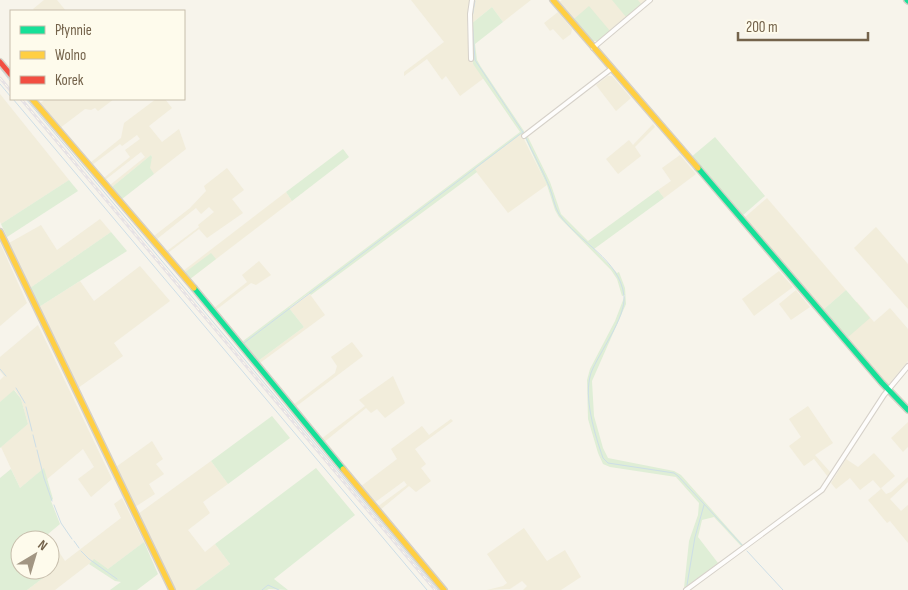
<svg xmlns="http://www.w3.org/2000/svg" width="908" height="590" viewBox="0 0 908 590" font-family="'Sofia Sans Condensed',sans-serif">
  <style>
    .residential { fill: #f2eddb }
    .green { fill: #dfeed6 }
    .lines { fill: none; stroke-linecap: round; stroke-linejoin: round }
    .stream { stroke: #cddee7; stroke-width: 1 }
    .street-casing { stroke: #d6d1c9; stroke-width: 6 }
    .fast-casing { stroke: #d5d0c6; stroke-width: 8 }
    .slow-casing { stroke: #d5d0c6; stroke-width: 8 }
    .jam-casing { stroke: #d5d0c6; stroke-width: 8 }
    .street { stroke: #fefdfc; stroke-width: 4 }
    .fast { stroke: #16e098; stroke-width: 5 }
    .slow { stroke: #ffcf43; stroke-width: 5 }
    .jam { stroke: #f24e42; stroke-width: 5 }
    .rail-casing { stroke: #e6e2e5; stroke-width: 3 }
    .rail { stroke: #fefbec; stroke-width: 1; stroke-dasharray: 4; stroke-linecap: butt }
  </style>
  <rect width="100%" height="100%" fill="#f7f4eb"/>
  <g class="residential">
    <polygon points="44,0 57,0 66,11 35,11 33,9"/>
    <polygon points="411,0 471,0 467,24 469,59 472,56 473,64 484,78 460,96 446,76 442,80 427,59 404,76 404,72 444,42"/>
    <polygon points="474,0 531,0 503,22 492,7 471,24"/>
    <polygon points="562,0 646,0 597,41 593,41 559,2"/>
    <polygon points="558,12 572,29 571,34 563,40 553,29 550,31 544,23"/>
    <polygon points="608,76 612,76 631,98 616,111 596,85"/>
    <polygon points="0,94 69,180 1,224 0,222"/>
    <polygon points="46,99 114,99 98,111 95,108 91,110 85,109 60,128 39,104"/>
    <polygon points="156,99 165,99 172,108 149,126 162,142 179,129 186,149 154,174 149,168 152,157 151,155 112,187 110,185 145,157 141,152 105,180 103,177 105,177 130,157 125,150 140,139 137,135 122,146 120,144 92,165 90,163 121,138 124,123"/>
    <polygon points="653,124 655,127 635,147 641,156 618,174 606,159 629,140 633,145"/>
    <polygon points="521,133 547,185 508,213 474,169"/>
    <polygon points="680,155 696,174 664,198 658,190 671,181 662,168"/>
    <polygon points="227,168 244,190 232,199 243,213 207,238 199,229 168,253 167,251 199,227 198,225 214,212 209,207 201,214 196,208 157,239 154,236 190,208 206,191 204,186"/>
    <polygon points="286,192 292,201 190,279 183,271"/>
    <polygon points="767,198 846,290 823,310 744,218"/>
    <polygon points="100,219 111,232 30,288 9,243 41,225 57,250"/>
    <polygon points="876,227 908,264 908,309 854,248"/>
    <polygon points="0,243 27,303 0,326"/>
    <polygon points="259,261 271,275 256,285 251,283 216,310 214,308 247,282 242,275"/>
    <polygon points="140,266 170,301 114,343 123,356 78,388 39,307 80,281 94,301"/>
    <polygon points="779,271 793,287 754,316 742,299"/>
    <polygon points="796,290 810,307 791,320 779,304"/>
    <polygon points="309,293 325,315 260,363 258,361 304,327 289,308"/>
    <polygon points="857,302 874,322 890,308 908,329 908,361 889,384 887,384 863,360 865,358 833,322"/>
    <polygon points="38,325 112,479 91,497 78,479 94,467 83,449 46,480 43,469 20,488 1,447 28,424 21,399 15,390 0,402 0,380 4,376 0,371 0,357"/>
    <polygon points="352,342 363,356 294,408 293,405 335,373 337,366 331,357"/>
    <polygon points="393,376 405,403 385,418 377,409 371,413 366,408 323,443 321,439 365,406 359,400"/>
    <polygon points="808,406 833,443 815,455 831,473 828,477 814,459 804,466 789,446 801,437 789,419"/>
    <polygon points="451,419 453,421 415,449 426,464 421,468 431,481 416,492 409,486 380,510 377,507 407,485 404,481 374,503 360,487 397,459 391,449 422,426 429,435"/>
    <polygon points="908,422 908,447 903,452 891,438"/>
    <polygon points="152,441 163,459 156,464 164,474 149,484 155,494 135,507 116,467"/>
    <polygon points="874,453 895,476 881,488 886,494 891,492 908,477 908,482 890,499 901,511 908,505 908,543 890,521 887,523 868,500 881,489 873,480 860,490 850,478 836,489 831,483 846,459 858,467"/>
    <polygon points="211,461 228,484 203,502 210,513 188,530 205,552 215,544 230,564 195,590 175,590 138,514"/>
    <polygon points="122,498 144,542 108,569 94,560 55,590 27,590 47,575 43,570 50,570 50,541 51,540 65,561 121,518 114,504"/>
    <polygon points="524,528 547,561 565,550 581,577 561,590 523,590 527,586 522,581 510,589 487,590 503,586 507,583 487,554"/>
  </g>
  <g class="green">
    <polygon points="612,0 638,0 641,4 626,17"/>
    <polygon points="589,6 610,31 597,41 593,41 574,19"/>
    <polygon points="492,7 503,22 475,44 477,60 481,67 524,131 524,134 522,135 521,134 475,169 477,172 311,295 309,293 289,308 304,327 258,361 243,341 520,132 473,64 471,24"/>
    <polygon points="528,137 550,182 561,214 588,241 658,190 664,198 594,249 617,273 619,272 625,288 626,304 592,381 594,416 603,448 608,458 674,471 681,475 743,545 741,546 714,517 702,520 698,537 718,563 684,588 689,541 698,515 699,503 676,477 610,467 603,464 598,453 588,419 587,380 590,369 615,321 625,295 622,296 617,279 611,270 559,217 555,210 547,185 525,138"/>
    <polygon points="715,137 765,196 742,216 708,176 690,158"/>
    <polygon points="343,149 349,157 292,201 286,192"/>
    <polygon points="151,155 152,157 150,168 154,174 122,199 112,187"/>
    <polygon points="69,180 78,191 7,237 1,224"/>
    <polygon points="111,232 127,251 39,307 30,288"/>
    <polygon points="211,253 216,259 190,279 184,273"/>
    <polygon points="846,290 870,318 847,338 823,310"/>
    <polygon points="14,390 21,399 28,424 0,448 0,402"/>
    <polygon points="272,416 290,438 228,484 211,461"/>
    <polygon points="44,468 53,499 51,501 60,524 48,534 51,540 50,541 20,540 20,570 43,570 47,575 27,590 0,590 0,478 11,469 20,488"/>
    <polygon points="316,468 355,515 274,579 288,590 269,589 267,590 195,590 230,564 215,544"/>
    <polygon points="144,542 158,574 137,590 110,590 121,582 115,581 89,564 94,559 108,569"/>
  </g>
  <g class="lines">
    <g class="stream">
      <polyline points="475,1 472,18 475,60 524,134"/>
      <polyline points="0,68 11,82"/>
      <polyline points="0,84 11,97"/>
      <polyline points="13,99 427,590"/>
      <polyline points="26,99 438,590"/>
      <path d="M526,138C533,154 542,169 549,186C553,195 554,206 559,214C578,242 620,259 624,296C626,318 599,352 591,373C583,397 595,435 603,458L608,463L674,473L678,476L742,545"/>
      <polyline points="244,343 523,132"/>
      <polyline points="0,369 6,376"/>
      <polyline points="16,388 25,403"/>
      <polyline points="26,407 32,431"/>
      <polyline points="33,435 36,447"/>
      <polyline points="37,450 44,478 52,501"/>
      <polyline points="54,505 61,523 72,539"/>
      <polyline points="74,541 79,548"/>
      <polyline points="81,551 89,559 117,579"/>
      <polyline points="747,551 783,590"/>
      <polyline points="687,585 695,537 704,505"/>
      <polyline points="262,590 268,585 279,590"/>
    </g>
    <g class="street-casing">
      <g id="street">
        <polyline points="593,48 650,0"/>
        <polyline points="471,59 470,14 472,0"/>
        <polyline points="524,136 611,69"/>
        <polyline points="686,590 822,490 884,395 908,366"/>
      </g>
    </g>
    <g class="fast-casing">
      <g id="fast">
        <polyline points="907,0 908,1"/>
        <polyline points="698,168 882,383 908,410"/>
        <polyline points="194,288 343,469"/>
      </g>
    </g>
    <g class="slow-casing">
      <g id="slow">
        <polyline points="553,0 698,168"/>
        <polyline points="32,99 194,288"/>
        <polyline points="0,232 172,590"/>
        <polyline points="343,469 444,590"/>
      </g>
    </g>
    <g class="jam-casing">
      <polyline id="jam" points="0,62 11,75"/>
    </g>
    <use href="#street" class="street"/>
    <use href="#fast" class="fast"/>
    <use href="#slow" class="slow"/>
    <use href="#jam" class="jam"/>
    <g class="rail-casing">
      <g id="rail">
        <polyline points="0,78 11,91"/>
        <polyline points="21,99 435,590"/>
      </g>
    </g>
    <use href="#rail" class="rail"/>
  </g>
  <rect x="10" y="10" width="175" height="90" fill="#fefbec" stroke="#c7beac"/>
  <rect x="20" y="26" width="25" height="8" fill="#16e098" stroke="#c7beac"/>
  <text x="55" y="35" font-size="15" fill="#74634b">Płynnie</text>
  <rect x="20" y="51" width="25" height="8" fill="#ffcf43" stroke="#c7beac"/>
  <text x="55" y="60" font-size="15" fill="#74634b">Wolno</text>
  <rect x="20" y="76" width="25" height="8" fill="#f24e42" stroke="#c7beac"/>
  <text x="55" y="85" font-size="15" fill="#74634b">Korek</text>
  <g transform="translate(35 555) rotate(38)"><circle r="24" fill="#fefbec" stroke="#c7beac"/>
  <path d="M0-4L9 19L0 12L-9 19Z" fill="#a29683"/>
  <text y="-8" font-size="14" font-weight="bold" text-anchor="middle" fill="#74634b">N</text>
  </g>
  <path d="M738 32v8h130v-8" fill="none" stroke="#74634b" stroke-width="2.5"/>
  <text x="746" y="32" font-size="15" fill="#74634b" stroke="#fefbec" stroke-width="4" paint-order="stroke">200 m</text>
</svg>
